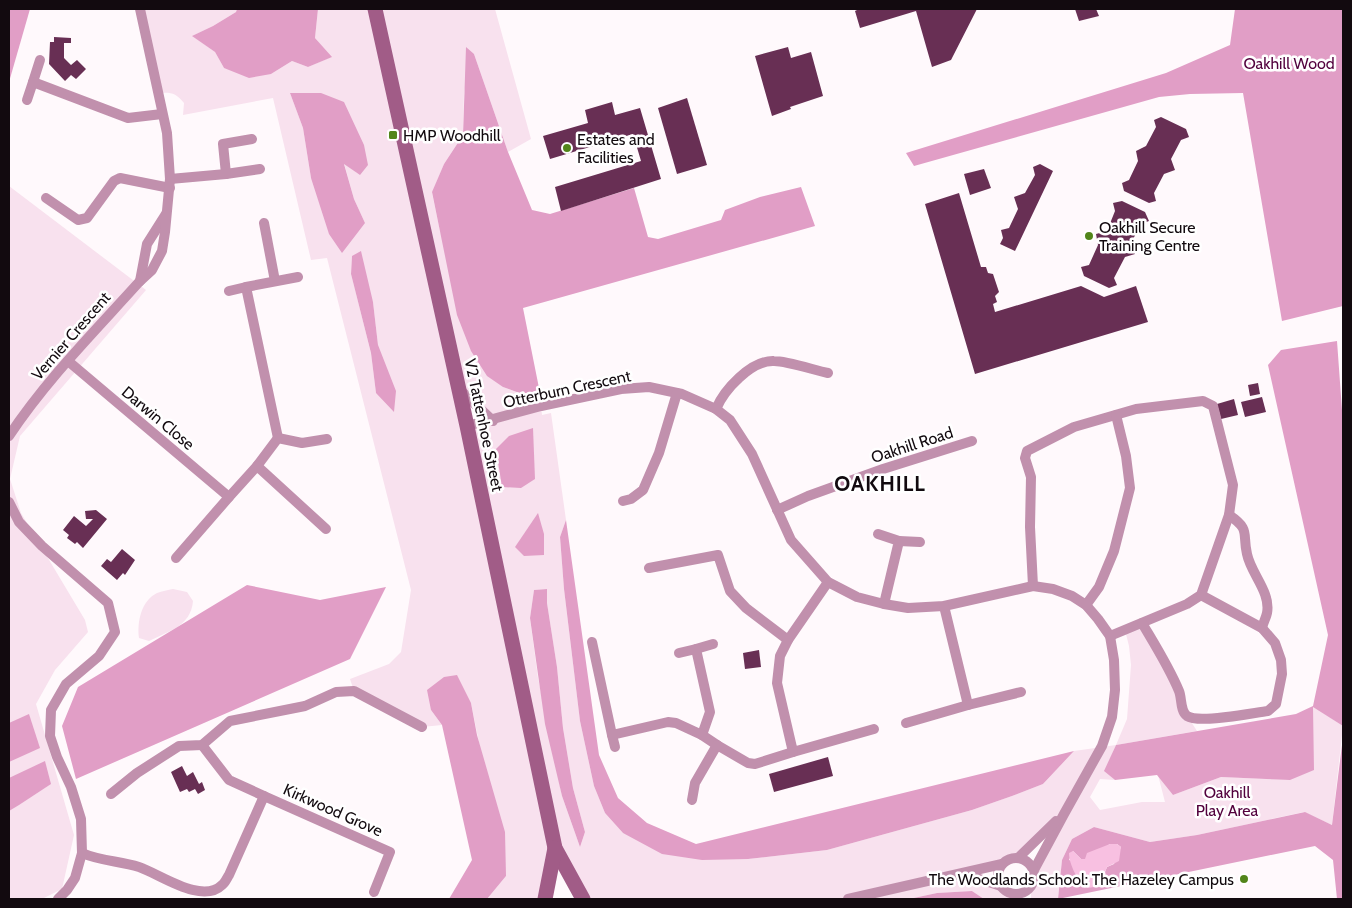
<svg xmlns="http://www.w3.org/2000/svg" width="1352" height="908" viewBox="0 0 1352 908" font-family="Cabin,sans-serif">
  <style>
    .green { fill: #f8e1ee; fill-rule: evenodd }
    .forest { fill: #e19ec6; fill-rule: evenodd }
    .water { fill: #f8c0e1 }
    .building { fill: #682f54 }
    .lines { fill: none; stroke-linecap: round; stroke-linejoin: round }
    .street { stroke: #c190ad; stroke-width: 10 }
    .secondary { stroke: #a15c87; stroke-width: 15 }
    .poi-dot { fill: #52851a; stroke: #fff; stroke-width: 2 }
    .labels { text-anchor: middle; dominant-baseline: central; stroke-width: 5; stroke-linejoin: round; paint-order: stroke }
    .park-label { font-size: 16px; fill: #52013d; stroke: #fff }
    .poi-label { font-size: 16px; fill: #120a0f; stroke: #fff; text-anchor: start }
    .street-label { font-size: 16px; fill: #120a0f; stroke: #fff }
    .district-label { font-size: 21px; font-weight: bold; letter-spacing: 1px; fill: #120a0f; stroke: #fff }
  </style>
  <rect width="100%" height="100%" fill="#fff9fc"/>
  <g class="green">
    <path d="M140,9H237L236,12L213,26L193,36L215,52L224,68L271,74L292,61L308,67L331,57L315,38L318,9H495L531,139L508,152L474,54L468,72L464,93L463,135L444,164L432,193L440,231L503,387L522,394L540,393L542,415L551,413L566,520L560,537L564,589L580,721L594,786L605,813L623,833L748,859L827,850L972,810L1012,796L1043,784L1074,751L1116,745L1127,719L1131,665L1129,646L1125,630L1142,623L1188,717L1197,731L1116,745L1105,771L1115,780L1100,779L1090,797L1100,810L1142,802H1165L1158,775L1173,795L1221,777L1290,780L1313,706L1343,726L1332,825L1304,812L1197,835L1150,842L1094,827L1072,839L1062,860L1058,899H1031C1030,886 1037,882 1034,870L1062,816L1019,857L1013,858L1002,864L963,873L1001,886L1007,892L1016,894L1019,899H984L972,891L937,893L909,899H583L555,849L545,899H487L506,876L471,703L431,710L442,725L422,727L354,691L350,679L389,664L401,652L411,590L327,258L311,260L273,98L183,115L184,103C176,93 171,92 159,93ZM290,93L360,175L344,163L354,199L365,223L311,178L303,128ZM352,256L373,302L378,345L376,393L371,353L351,274ZM459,388L492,421L467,426ZM547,589V603L557,667L563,728L573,788L585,832L580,847L562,796L538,678L530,618L534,590Z"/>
    <polygon points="9,186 146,290 20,436 10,479 21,513 85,620 88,632 55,670 36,704 74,835 62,889 42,899 9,899"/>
    <path d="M173,589L187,592L193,601C191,626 169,631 149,641L139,638C137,622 141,601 157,593C162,591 168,590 173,589Z"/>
  </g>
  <g class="forest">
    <polygon points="9,9 30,9 9,82"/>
    <polygon points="237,9 318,9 315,38 332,57 308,67 292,61 271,74 249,78 224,68 215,52 192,36 213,26 236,12"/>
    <polygon points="1235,9 1343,9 1343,306 1282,321 1243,93 1190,94 1159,97 914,166 906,153 1166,73 1230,45"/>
    <polygon points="466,47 474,54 508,152 532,210 550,214 634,188 648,237 658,239 721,220 725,210 760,197 801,187 815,226 523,308 540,393 522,394 503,387 487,376 471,351 457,315 432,192 444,164 463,135"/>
    <polygon points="290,93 321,93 344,102 364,145 368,165 360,175 344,164 354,199 365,223 342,253 329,234 311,178 303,128"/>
    <polygon points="361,251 373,302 378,345 396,391 394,412 376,393 371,353 351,274 352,256"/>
    <polygon points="1337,341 1343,424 1343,726 1313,707 1314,770 1290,780 1221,777 1173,795 1157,775 1115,780 1104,771 1116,745 1296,714 1313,706 1328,635 1268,365 1281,350"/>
    <polygon points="533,428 535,479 521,488 502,487 496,449 509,436"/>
    <polygon points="538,513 544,534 544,555 524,556 515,547"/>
    <polygon points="566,520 599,755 618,798 647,823 696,844 1074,751 1043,784 1012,796 972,810 827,850 748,859 702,860 662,854 623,833 605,813 594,786 580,721 564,589 560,537"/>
    <polygon points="247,585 320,600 386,587 350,659 76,779 62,726 78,687"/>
    <polygon points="547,589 547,603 557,667 563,728 573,788 585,832 580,847 562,796 545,724 530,618 534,590"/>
    <polygon points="457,675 471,703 477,735 505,832 506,876 487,899 449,899 472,860 442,725 431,710 427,690 444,677"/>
    <polygon points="29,714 40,748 9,762 9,723"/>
    <path d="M1343,737V899H1337L1333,860L1315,846L1058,899L1062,860L1072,839L1094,827L1150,842L1197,835L1305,812L1332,825ZM1110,844H1117L1121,847L1114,864L1107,867L1105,872L1069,860L1073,851L1081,859H1086Z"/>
    <polygon points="45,761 51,784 19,805 9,811 9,778"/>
    <polygon points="972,891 984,899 909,899 937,893"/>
  </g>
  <path class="water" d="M1110,844H1117L1121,847L1119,861L1107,867L1105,872L1107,877L1094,887L1088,888C1078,883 1069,864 1069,853L1073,851L1081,859H1085L1087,853Z"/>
  <g class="building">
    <polygon points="859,9 977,9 951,60 932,67 916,11 860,28 855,11"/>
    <polygon points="1075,9 1096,9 1099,16 1079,21"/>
    <polygon points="54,37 71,38 71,43 64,43 64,58 71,65 77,60 86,69 76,79 71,75 65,81 49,64 50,42 54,42"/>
    <polygon points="788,47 791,58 811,52 823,96 790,107 791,109 772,116 755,56"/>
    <polygon points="687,98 707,165 677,174 658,108"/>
    <polygon points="612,102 615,115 640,108 661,179 561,211 555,187 641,161 633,134 550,159 543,136 588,123 585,110"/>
    <polygon points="1161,117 1186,129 1189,137 1181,140 1171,159 1175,170 1164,174 1154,193 1156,201 1149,203 1124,191 1122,183 1129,180 1138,161 1136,151 1146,146 1156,127 1154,120"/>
    <polygon points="1040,164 1053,171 1015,251 1000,244 1003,238 1001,230 1009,228 1018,209 1014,197 1025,193 1035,175 1033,167"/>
    <polygon points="984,169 991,188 970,195 964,174"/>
    <polygon points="959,193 981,267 986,267 988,273 993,274 999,292 995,296 997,302 993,304 995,312 1081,286 1104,297 1136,286 1148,322 975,374 925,204"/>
    <polygon points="1122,201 1145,212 1149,221 1141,224 1131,243 1135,254 1125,257 1114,278 1117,285 1109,288 1084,276 1081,267 1089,265 1098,245 1096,234 1107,231 1115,211 1113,203"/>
    <polygon points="1258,383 1260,394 1250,396 1248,385"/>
    <polygon points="1262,397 1266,412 1245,417 1241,402"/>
    <polygon points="1234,399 1238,415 1221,419 1217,404"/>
    <polygon points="96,510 107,519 83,548 77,542 75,544 67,538 69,535 63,530 74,516 86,526 93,519 86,519 85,511"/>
    <polygon points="122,549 135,560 125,575 123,573 117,580 101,566 107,559 111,562"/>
    <polygon points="759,650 761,667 745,669 743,653"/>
    <polygon points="828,757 833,776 774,792 769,774"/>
    <polygon points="182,766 187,776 193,772 199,784 202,782 205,790 198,794 195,789 189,792 187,789 180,792 171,772"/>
  </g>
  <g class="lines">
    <g class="street">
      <polyline points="33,82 40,60"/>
      <polyline points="27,100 33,82 128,118 162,114"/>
      <polyline points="226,174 260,169"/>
      <polyline points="170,179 226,174 223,144 252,139"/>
      <polyline points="46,198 78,220 87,218 114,181 120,178 170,188"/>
      <polyline points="264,223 275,281"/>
      <polyline points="140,281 147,244 166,214"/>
      <polyline points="246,287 298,277"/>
      <polyline points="229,291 246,287 278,438"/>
      <polyline points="68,361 229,497 176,558"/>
      <polyline points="458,388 493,421"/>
      <path d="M716,409C724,390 751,360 774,361C787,361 814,370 828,373"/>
      <polyline points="467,426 541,406 621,389 649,387 682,394 716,409 730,420 752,454 791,540 828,582 857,597 884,604 908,608 944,606 1033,586 1053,589 1072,596 1086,605 1098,619 1110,636 1114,660 1115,690 1112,717 1102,746 1064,814 1034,870"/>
      <path d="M9,436C46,380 95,331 140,281L152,270L162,251L165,232L170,179L167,133L140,9"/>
      <polyline points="257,466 278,438 302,443 327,439"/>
      <polyline points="229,497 257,466 326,529"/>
      <polyline points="623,501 631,499 643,490 659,453 677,393"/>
      <polyline points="9,502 19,522 42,546 108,603 115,632 99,656 66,684 51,710 50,736 57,757 71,787 81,819 82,853 75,878 67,890 58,899"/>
      <polyline points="777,510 808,496 883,469 972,441"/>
      <path d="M1229,515C1251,530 1242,533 1247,554C1251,574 1271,592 1267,613C1266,618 1263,623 1262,628"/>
      <polyline points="878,534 899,541 884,604"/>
      <polyline points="899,541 920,542"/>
      <polyline points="649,568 718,555 730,591 746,608 788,640"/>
      <polyline points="828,582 788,640 780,656 777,683 793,752 874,729"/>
      <polyline points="1033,586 1030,527 1031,477 1025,458 1027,451 1074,427 1136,409 1203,401 1213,406 1233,485 1229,515 1201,595 1187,604 1110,636"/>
      <polyline points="1086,605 1099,587 1114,551 1130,488 1126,456 1116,415"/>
      <polyline points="944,606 968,705 1021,692"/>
      <path d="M1142,623C1155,645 1169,667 1179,691C1182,698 1180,711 1187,716C1199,724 1252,713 1268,711L1276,704L1282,674L1281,660L1275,643L1262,628L1201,595"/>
      <polyline points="592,642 612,735"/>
      <polyline points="696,649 713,644"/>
      <polyline points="679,653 696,649 710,712 702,735 717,745"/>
      <polyline points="906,723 968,705"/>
      <polyline points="202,745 229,780 264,796"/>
      <polyline points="615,747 612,735 668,722 676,723 702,735"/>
      <polyline points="111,794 137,773 179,746 202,745 230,721 305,706 336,692 354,691 422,727"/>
      <polyline points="692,800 695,783 717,745 748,763 755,764 793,752"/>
      <path d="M82,853C100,861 120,861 139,867C160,874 202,905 222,885C225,883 227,878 229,875L264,796L390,852L374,892"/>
      <polyline points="1019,857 1056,821"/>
      <circle cx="1016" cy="876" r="18"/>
      <polyline points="964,874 1001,886"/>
      <polyline points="848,899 1002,864"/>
    </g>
    <g class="secondary">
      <polyline points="375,9 467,426 555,848 583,899"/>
      <polyline points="545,899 555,848"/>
    </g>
  </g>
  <g class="poi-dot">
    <rect x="388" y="130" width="10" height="10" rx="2.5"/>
    <circle cx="567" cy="148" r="5"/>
    <circle cx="1089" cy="236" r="5"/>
    <circle cx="1244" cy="879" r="5"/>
  </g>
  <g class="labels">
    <g class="park-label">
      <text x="1289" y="63">Oakhill Wood</text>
      <text x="1227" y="792">Oakhill<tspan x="1227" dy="18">Play Area</tspan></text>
    </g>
    <g class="poi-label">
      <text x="403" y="135">HMP Woodhill</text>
      <text x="577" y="139">Estates and<tspan x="577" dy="18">Facilities</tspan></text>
      <text x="1099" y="227">Oakhill Secure<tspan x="1099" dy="18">Training Centre</tspan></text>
      <text x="1234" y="879" text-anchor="end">The Woodlands School: The Hazeley Campus</text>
    </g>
    <g class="street-label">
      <text transform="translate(71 336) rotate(-49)">Vernier Crescent</text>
      <text transform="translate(567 389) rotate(-12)">Otterburn Crescent</text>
      <text transform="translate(158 418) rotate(40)">Darwin Close</text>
      <text transform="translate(484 425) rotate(78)">V2 Tattenhoe Street</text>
      <text transform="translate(912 445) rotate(-18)">Oakhill Road</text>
      <text transform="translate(333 810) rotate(24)">Kirkwood Grove</text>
    </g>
    <g class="district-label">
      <text x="880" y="483">OAKHILL</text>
    </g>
  </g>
  <rect width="1352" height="908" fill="none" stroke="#120a0f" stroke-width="20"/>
</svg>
